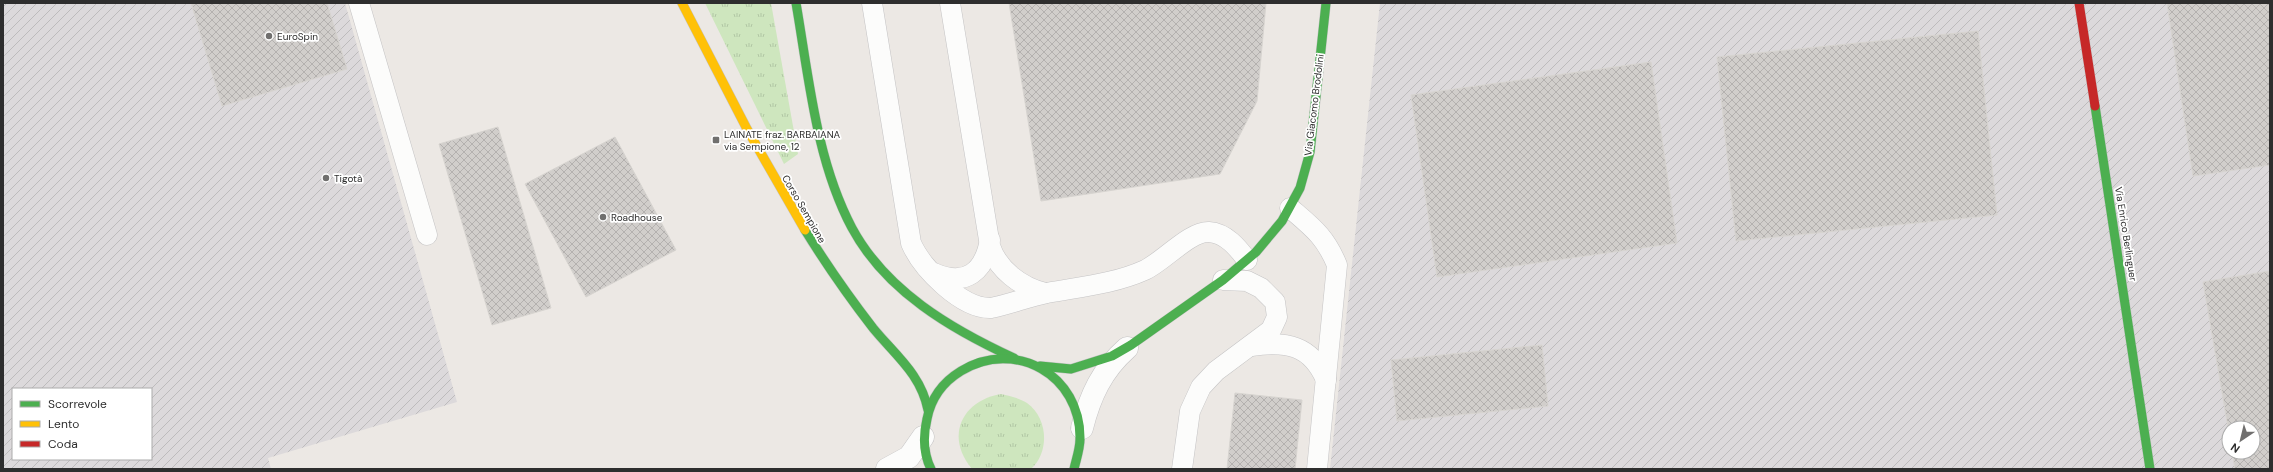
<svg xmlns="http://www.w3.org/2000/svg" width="2273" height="472" viewBox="0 0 2273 472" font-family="'DM Sans',sans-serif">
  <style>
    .industrial { fill: url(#industrial-furrows); fill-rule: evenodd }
    .grass { fill: url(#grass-tufts) }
    .building { fill: url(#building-cross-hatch); stroke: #d7d4d0 }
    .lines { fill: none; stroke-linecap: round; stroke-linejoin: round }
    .lane-casing { stroke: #c5c4c5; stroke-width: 21 }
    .street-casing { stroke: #c5c4c5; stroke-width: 23 }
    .fast-casing { stroke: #c5c4c5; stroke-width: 10 }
    .slow-casing { stroke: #c5c4c5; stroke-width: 10 }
    .jam-casing { stroke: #c5c4c5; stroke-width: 10 }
    .lane { stroke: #fcfcfb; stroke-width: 20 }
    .street { stroke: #fcfcfb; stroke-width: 22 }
    .fast { stroke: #4caf50; stroke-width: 9 }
    .slow { stroke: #ffc107; stroke-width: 9 }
    .jam { stroke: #c62828; stroke-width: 9 }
    .poi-dot { fill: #706f6e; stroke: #fff; stroke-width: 1.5 }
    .labels { text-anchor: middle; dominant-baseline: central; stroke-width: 3.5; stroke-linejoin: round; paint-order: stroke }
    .poi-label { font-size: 10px; fill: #2e2e2e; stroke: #fff; text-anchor: start }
    .street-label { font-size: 10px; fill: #2e2e2e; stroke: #fff }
  </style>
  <defs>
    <pattern id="industrial-furrows" width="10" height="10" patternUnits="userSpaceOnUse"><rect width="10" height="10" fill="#dcd9db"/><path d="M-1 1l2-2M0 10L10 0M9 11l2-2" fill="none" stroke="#bdbbbc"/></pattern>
    <pattern id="grass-tufts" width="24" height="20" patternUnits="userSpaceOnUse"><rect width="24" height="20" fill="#cee6be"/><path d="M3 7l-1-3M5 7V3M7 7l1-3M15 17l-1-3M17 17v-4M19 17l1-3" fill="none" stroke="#b1c6a4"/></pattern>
    <pattern id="building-cross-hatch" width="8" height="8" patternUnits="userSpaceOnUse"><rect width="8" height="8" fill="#d1cecb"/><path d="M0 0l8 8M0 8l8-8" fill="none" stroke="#b4b1af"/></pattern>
  </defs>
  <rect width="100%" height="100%" fill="#ece8e4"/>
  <g class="industrial">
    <path d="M3,3H345L457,402L268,458L271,469H3ZM13,389H151V459H13Z"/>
    <path d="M1380,3H2270V469H1330ZM2229,428H2253V452H2229Z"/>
  </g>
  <g class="grass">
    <polygon points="705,3 771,3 798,154 784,164"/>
    <path d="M1001,394C1010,396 1019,398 1027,403C1048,418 1050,452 1031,469H972C945,437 961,401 1001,394Z"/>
  </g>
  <g class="building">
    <polygon points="191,3 327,3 347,69 222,106"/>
    <polygon points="1009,3 1266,3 1257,101 1220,174 1041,201"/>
    <polygon points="2167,3 2270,3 2270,165 2193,176"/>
    <polygon points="1978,31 1997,215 1736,241 1717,57"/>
    <polygon points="1651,62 1677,243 1437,277 1411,95"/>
    <polygon points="498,127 551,308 492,325 439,144"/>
    <polygon points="615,137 676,250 586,297 525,184"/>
    <polygon points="2270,271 2270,469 2235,469 2232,452 2253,452 2253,428 2229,428 2229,433 2203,282"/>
    <polygon points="1542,345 1548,406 1397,421 1391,360"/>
    <polygon points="1235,393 1302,400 1295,469 1227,469"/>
  </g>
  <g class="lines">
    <g class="lane-casing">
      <g id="lane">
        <polyline points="359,3 427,235"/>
        <path d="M872,3L911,243C922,269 962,309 991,308C1010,304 1028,297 1047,293C1079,287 1114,284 1145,270C1164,261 1190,231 1209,232C1226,233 1238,248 1247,260"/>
        <path d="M950,3L990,246C998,270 1021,287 1045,293"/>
        <path d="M1290,208C1312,227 1325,236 1337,265L1317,469"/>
        <path d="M934,273C966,287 984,272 990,240"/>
        <path d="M1251,346C1287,341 1311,345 1326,380"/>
        <polyline points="1182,469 1190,411 1201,387 1216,371 1271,330 1277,317 1275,302 1261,288 1247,281 1223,280"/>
      </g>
    </g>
    <g class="street-casing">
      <g id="street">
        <path d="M1082,428C1090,396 1102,370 1127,348"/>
        <polyline points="887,469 909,457 923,437"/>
      </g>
    </g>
    <g class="fast-casing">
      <g id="fast">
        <path d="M796,3C809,78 816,160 852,228C886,291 951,329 1014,358"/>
        <polyline points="2095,106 2150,469"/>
        <path d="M805,230C826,264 849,297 873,328C895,355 921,374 928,410"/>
        <polyline points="1040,366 1071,369 1112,356 1131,345 1223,280 1256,252 1282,221 1300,188 1310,152 1326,3"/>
        <path d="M931,469C923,453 923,436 927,419C931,398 943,382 961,371C1015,338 1081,375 1080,439C1080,449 1076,460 1074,469"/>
      </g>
    </g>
    <g class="slow-casing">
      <polyline id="slow" points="682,3 747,129 805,230"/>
    </g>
    <g class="jam-casing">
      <polyline id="jam" points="2079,3 2095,106"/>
    </g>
    <use href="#lane" class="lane"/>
    <use href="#street" class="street"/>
    <use href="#fast" class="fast"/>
    <use href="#slow" class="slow"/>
    <use href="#jam" class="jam"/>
  </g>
  <g class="poi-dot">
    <circle cx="269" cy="36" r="4"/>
    <rect x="712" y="136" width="8" height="8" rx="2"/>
    <circle cx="326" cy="178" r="4"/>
    <circle cx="603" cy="217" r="4"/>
  </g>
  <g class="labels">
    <g class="poi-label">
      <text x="277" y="36">EuroSpin</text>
      <text x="724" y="134">LAINATE fraz. BARBAIANA<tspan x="724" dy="12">via Sempione, 12</tspan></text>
      <text x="334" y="178">Tigotà</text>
      <text x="611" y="217">Roadhouse</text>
    </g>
    <g class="street-label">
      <text transform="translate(1314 105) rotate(-83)">Via Giacomo Brodolini</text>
      <text transform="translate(804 209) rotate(60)">Corso Sempione</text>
      <text transform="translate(2126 234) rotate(81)">Via Enrico Berlinguer</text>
    </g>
  </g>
  <rect width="2273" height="472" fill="none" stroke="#2e2e2e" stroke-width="8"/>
  <rect x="12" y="388" width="140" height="72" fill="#ffffff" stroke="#ababab"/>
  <rect x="20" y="401" width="20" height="6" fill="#4caf50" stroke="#ababab"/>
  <text x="48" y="408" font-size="12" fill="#2e2e2e">Scorrevole</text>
  <rect x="20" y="421" width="20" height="6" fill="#ffc107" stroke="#ababab"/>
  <text x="48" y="428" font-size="12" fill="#2e2e2e">Lento</text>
  <rect x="20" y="441" width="20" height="6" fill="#c62828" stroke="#ababab"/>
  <text x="48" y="448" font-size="12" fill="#2e2e2e">Coda</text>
  <g transform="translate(2241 440) rotate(215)"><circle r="19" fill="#ffffff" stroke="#ababab"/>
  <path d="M0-3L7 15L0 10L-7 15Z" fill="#706f6e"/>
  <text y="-6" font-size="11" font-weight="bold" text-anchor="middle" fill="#2e2e2e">N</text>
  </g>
</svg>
